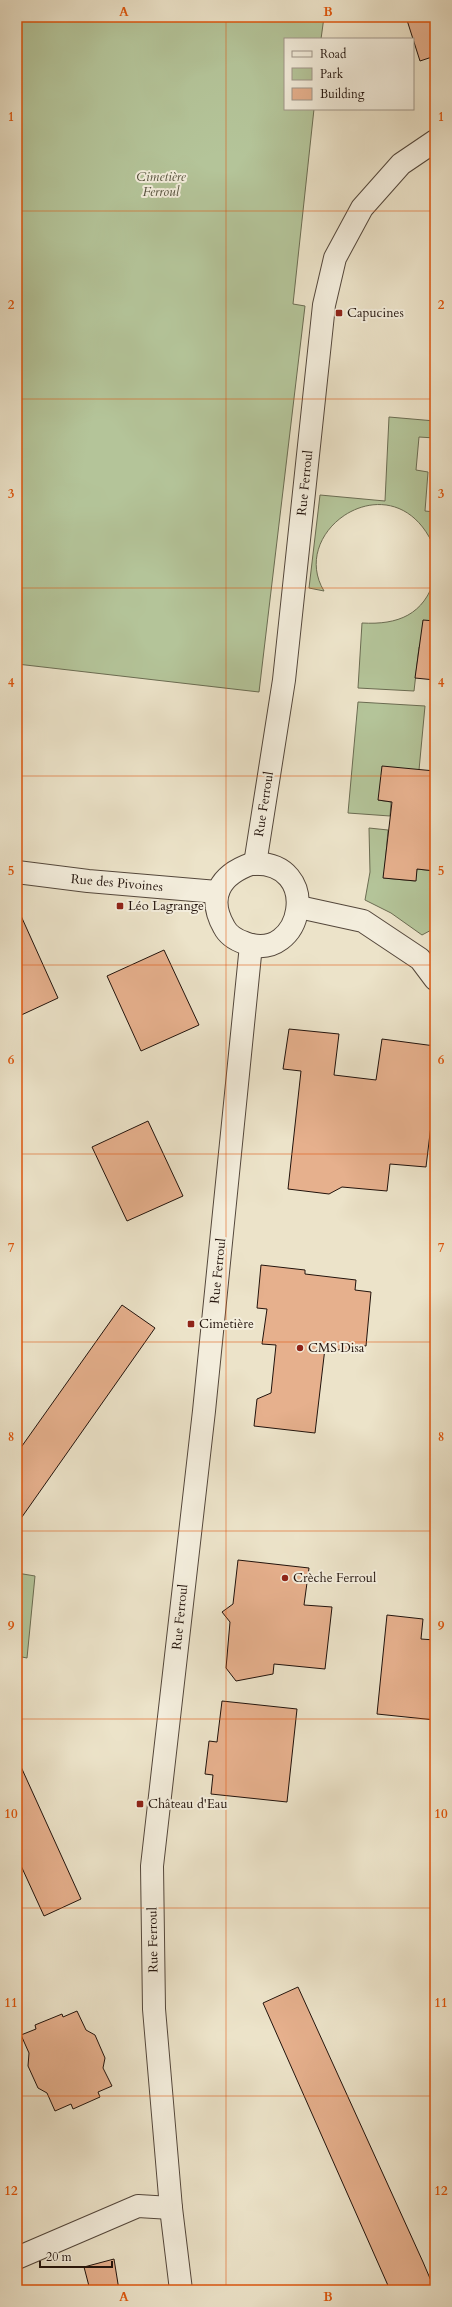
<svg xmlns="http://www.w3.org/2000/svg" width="452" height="2307" viewBox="0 0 452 2307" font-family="Cardo,serif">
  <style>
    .green { fill: #b4c499; stroke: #6b6c52 }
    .building { fill: #e6b08d; stroke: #22130c }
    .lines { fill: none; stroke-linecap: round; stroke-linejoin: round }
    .minor-casing { stroke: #54473b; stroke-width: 24 }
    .tertiary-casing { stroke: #54473b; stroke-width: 24 }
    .minor { stroke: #f3eddc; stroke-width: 22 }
    .tertiary { stroke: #f3eddc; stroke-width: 22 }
    .grid { fill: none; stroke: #de560c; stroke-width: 1; stroke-opacity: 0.55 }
    .poi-dot { fill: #8f2418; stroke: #f3eddc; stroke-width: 1.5 }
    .labels { text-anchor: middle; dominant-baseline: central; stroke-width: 4; stroke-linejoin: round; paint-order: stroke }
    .park-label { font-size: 13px; font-style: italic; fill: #55513d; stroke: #f3eddc }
    .poi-label { font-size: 13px; fill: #22130c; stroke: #f3eddc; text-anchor: start }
    .street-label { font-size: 13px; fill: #22130c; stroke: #f3eddc }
    .neatline { fill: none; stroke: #de560c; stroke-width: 1.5 }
    .grid-label { font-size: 13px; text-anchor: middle; font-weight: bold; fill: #de560c }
  </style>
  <rect width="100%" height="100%" fill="#ece3c9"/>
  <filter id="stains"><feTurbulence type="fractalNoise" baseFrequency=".005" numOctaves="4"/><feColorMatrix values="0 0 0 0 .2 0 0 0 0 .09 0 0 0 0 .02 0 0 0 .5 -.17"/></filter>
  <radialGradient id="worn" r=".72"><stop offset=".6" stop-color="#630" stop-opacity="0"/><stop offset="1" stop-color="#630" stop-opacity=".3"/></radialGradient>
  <g class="green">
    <polygon points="17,17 324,17 321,39 285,39 285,109 314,109 293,304 305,306 259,692 17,664"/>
    <path d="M389,417L435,421V438L419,437L416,470L428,472L425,511L435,512V549C397,456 286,528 324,591L309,588L320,495L385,501Z"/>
    <path d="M435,578V648L419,647L414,691L358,688L362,623C398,625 424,615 435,578Z"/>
    <polygon points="358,702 425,706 419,770 378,800 391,802 390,816 348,813"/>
    <polygon points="369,828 388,830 384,878 415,881 417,869 435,871 435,897 433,900 435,903 435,928 422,935 391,913 365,900 370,872"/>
    <polygon points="17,1573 35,1576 27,1658 17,1656"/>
  </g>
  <g class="building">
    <polygon points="406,17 435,17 435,56 420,61"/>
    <polygon points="423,620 435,621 435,680 415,678"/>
    <polygon points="382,766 435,771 435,871 417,869 416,881 383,878 392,802 378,800"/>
    <polygon points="17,907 58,998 17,1017"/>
    <polygon points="164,950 199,1025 141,1051 107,976"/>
    <polygon points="289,1029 339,1034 334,1075 376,1080 382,1039 435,1046 435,1092 426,1167 390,1164 387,1191 342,1187 329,1194 288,1189 301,1071 283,1069"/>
    <polygon points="148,1121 183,1196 127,1221 92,1147"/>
    <polygon points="261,1265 305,1270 305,1274 356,1280 355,1290 371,1292 366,1346 355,1345 354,1352 325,1348 315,1433 254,1426 257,1399 271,1393 276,1345 262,1344 267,1309 257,1308"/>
    <polygon points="122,1305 155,1328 17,1524 17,1453"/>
    <polygon points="238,1560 309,1568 304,1605 332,1607 325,1669 274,1664 273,1674 236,1681 226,1668 230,1622 222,1612 233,1604"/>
    <polygon points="387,1615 423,1619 421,1639 435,1640 435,1720 377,1714"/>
    <polygon points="222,1701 297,1709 287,1802 211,1794 213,1775 205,1774 209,1741 217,1742"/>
    <polygon points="17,1758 81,1899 44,1916 17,1857"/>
    <polygon points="298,1987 423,2262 435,2290 390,2290 263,2003"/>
    <polygon points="77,2011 86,2030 95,2035 105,2058 103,2068 112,2086 98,2092 100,2097 73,2109 71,2104 55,2111 47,2093 38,2088 28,2066 29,2053 21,2035 36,2029 35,2025 62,2014 63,2017"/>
    <polygon points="114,2259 119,2290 90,2290 84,2267"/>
  </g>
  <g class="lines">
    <g class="minor-casing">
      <g id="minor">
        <polyline points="299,907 363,921 420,959 435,979"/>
        <polyline points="17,2258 138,2206 171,2208"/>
      </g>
    </g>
    <g class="tertiary-casing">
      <g id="tertiary">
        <path d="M251,864C324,859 303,965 245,943C236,940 228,935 224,927C207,897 220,875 251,864Z"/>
        <polyline points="255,864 284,680 324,305 335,258 362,208 401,164 435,141"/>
        <polyline points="17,872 88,881 217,892"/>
        <polyline points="181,2290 171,2208 154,2009 152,1866 204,1411 251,945"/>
      </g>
    </g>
    <use href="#minor" class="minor"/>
    <use href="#tertiary" class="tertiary"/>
  </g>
  <path class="grid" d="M226,17V2290M17,211H435M17,399H435M17,588H435M17,776H435M17,965H435M17,1154H435M17,1342H435M17,1531H435M17,1719H435M17,1908H435M17,2096H435"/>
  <g class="poi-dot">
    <rect x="335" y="309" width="8" height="8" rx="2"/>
    <rect x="116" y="902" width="8" height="8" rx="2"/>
    <rect x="187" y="1320" width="8" height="8" rx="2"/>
    <circle cx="300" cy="1348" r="4"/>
    <circle cx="285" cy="1578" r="4"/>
    <rect x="136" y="1800" width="8" height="8" rx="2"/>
  </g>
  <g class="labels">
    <g class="park-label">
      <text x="161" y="177">Cimetière<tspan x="161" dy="15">Ferroul</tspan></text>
    </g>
    <g class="poi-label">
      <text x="347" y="313">Capucines</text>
      <text x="128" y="906">Léo Lagrange</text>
      <text x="199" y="1324">Cimetière</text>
      <text x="308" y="1348">CMS Disa</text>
      <text x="293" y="1578">Crèche Ferroul</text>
      <text x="148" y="1804">Château d'Eau</text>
    </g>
    <g class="street-label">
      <text transform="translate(305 483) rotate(-84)">Rue Ferroul</text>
      <text transform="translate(264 804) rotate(-81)">Rue Ferroul</text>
      <text transform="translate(117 883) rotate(5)">Rue des Pivoines</text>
      <text transform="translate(218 1271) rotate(-84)">Rue Ferroul</text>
      <text transform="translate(180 1617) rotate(-84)">Rue Ferroul</text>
      <text transform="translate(153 1940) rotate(-91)">Rue Ferroul</text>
    </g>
  </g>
  <rect width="452" height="2307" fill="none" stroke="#ece3c9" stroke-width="44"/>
  <rect x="284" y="38" width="130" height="72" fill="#f3eddc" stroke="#9f9689"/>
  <rect x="292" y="51" width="20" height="6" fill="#f3eddc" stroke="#9f9689"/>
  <text x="320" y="58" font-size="12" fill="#22130c">Road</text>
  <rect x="292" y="68" width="20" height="12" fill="#b4c499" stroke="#9f9689"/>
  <text x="320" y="78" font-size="12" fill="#22130c">Park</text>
  <rect x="292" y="88" width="20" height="12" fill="#e6b08d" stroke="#9f9689"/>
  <text x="320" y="98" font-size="12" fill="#22130c">Building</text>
  <path d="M40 2261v6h72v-6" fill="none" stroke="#22130c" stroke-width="2"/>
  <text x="46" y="2261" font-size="12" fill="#22130c" stroke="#f3eddc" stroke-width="3" paint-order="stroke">20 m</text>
  <rect x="22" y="22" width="408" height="2263" class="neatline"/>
  <g class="grid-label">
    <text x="124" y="16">A</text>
    <text x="328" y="16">B</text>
    <text x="11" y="121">1</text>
    <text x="441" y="121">1</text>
    <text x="11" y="309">2</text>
    <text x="441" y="309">2</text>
    <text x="11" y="498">3</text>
    <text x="441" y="498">3</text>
    <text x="11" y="687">4</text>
    <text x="441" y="687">4</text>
    <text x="11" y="875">5</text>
    <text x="441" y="875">5</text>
    <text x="11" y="1064">6</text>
    <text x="441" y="1064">6</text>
    <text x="11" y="1252">7</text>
    <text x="441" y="1252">7</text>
    <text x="11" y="1441">8</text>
    <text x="441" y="1441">8</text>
    <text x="11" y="1630">9</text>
    <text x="441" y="1630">9</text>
    <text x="11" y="1818">10</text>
    <text x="441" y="1818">10</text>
    <text x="11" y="2007">11</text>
    <text x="441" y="2007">11</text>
    <text x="11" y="2195">12</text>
    <text x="441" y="2195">12</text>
    <text x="124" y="2301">A</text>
    <text x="328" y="2301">B</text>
  </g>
  <rect width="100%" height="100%" filter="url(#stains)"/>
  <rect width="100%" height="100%" fill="url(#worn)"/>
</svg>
